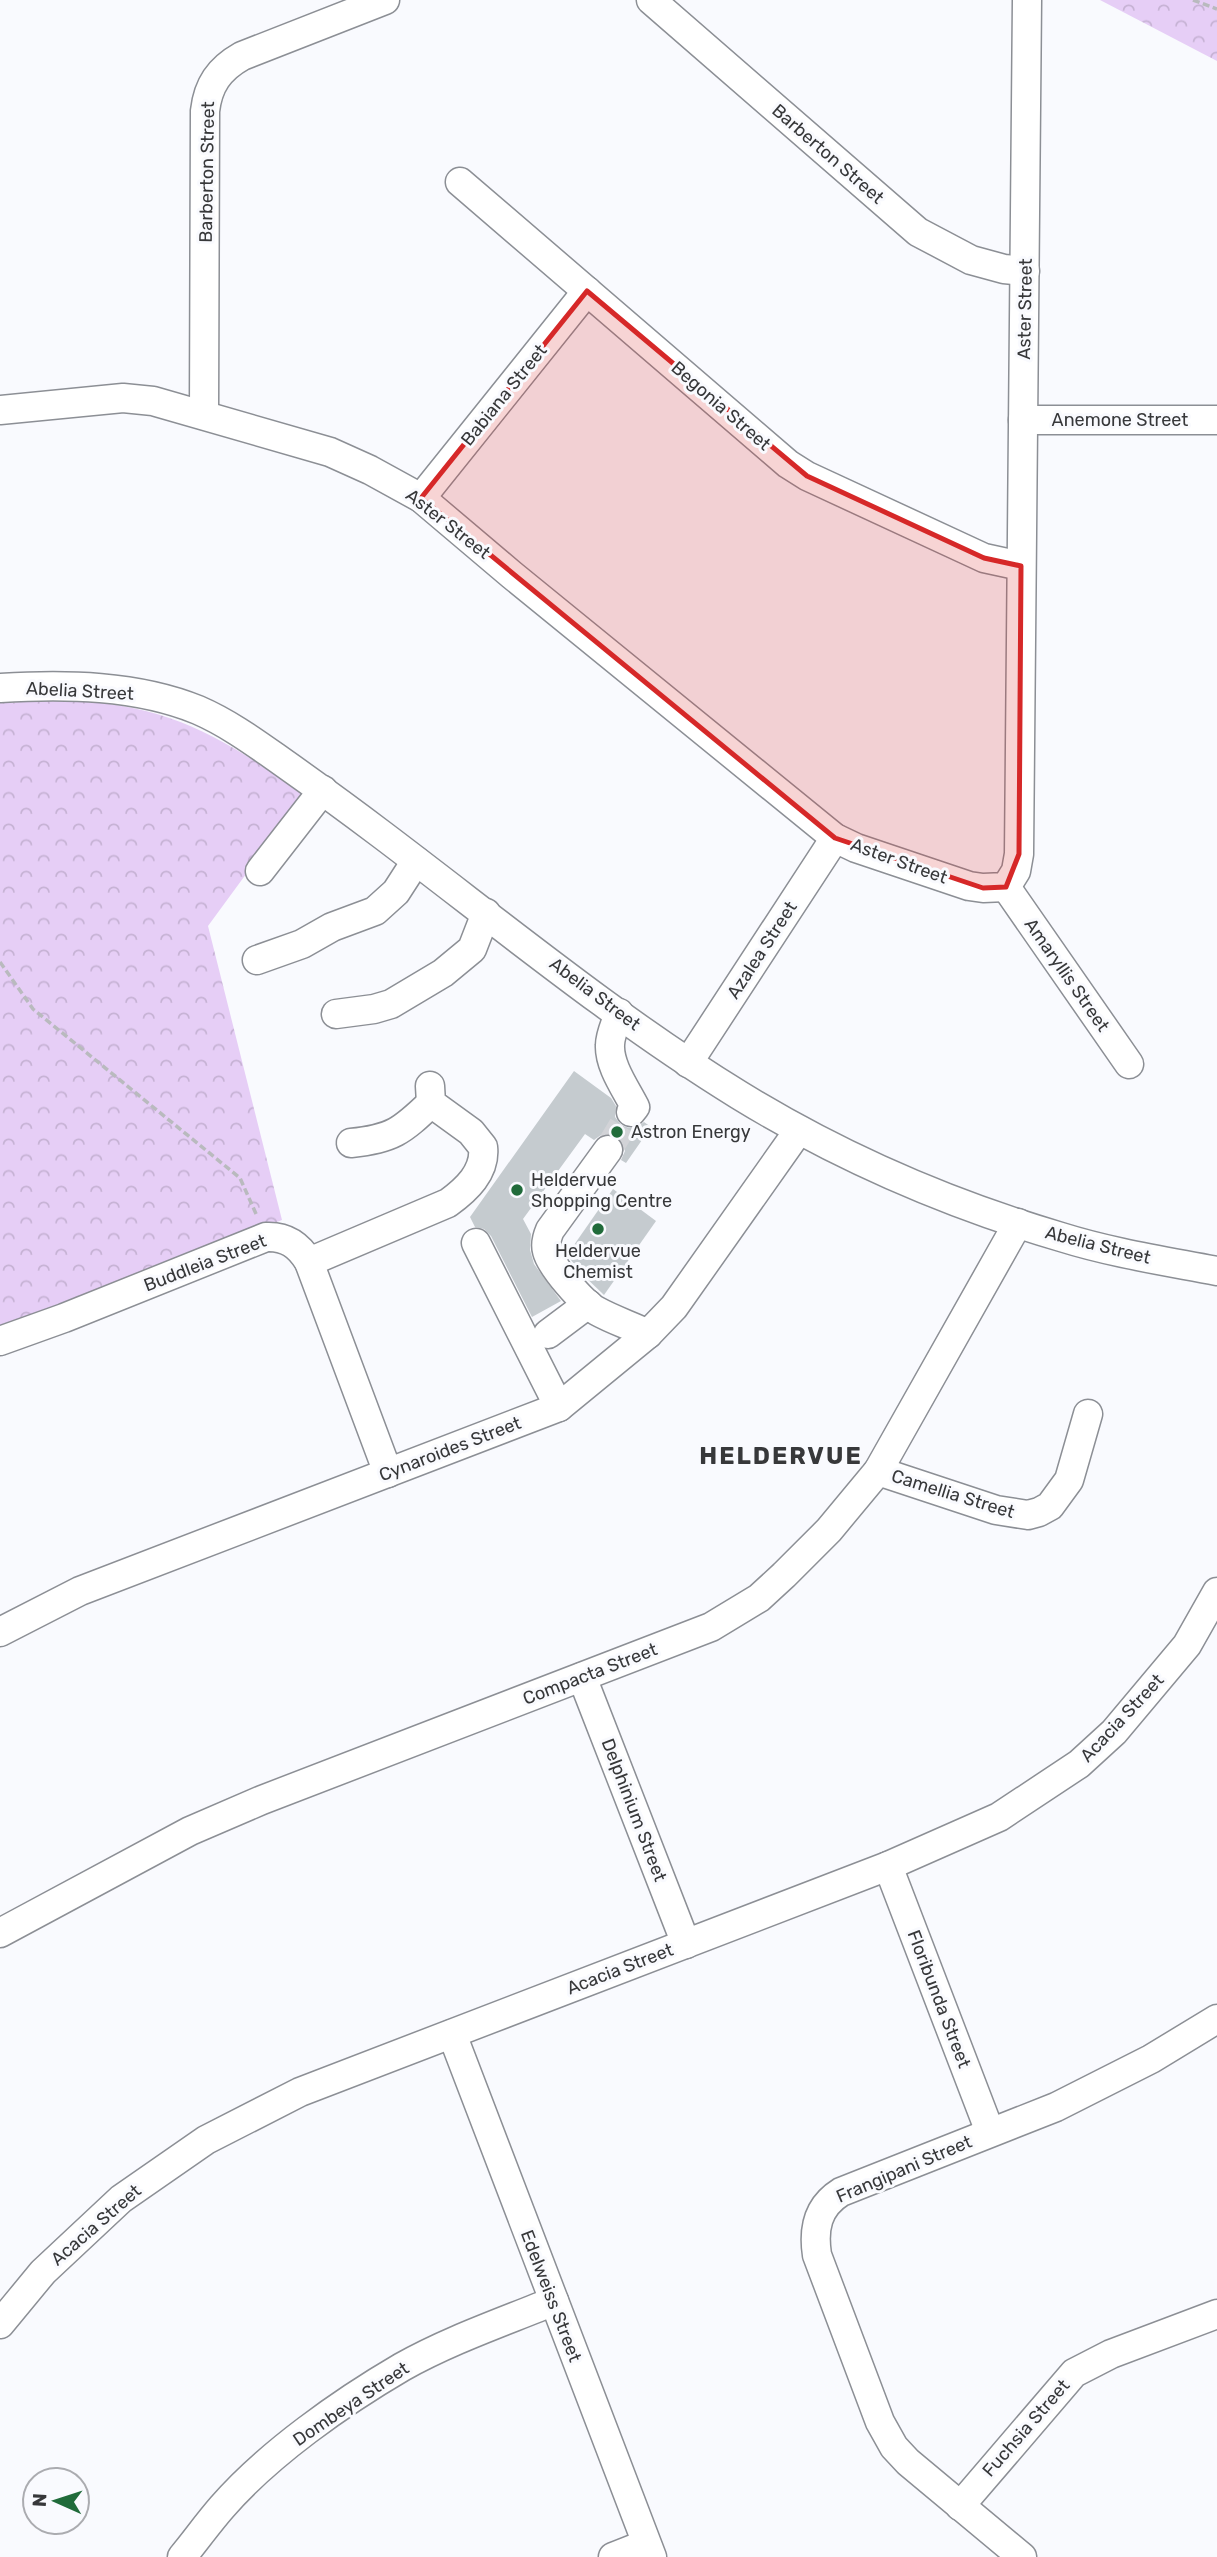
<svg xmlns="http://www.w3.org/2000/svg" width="1217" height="2557" viewBox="0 0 1217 2557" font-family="Rubik,sans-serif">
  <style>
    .park { fill: url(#park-crowns) }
    .building { fill: #c5cbcf }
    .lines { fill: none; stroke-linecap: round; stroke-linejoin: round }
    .minor-tunnel { stroke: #d2d3d7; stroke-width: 28; stroke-dasharray: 28 14; stroke-linecap: butt }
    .minor-casing { stroke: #8c8f95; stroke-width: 31 }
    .path { stroke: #b9babe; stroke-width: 3.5; stroke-dasharray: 7 3.5; stroke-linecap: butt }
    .minor { stroke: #fff; stroke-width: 28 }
    .marked { fill: #d62828; fill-opacity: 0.2; stroke: #d62828; stroke-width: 5; stroke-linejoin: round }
    .poi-dot { fill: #206b3a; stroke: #f9fafe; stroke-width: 2.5 }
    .labels { text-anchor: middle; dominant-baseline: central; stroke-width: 6; stroke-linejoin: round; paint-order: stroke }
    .street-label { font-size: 18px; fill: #37383a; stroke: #f9fafe }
    .poi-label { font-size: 18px; fill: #37383a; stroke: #f9fafe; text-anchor: start }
    .district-label { font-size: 24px; font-weight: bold; letter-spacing: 2px; fill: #37383a; stroke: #f9fafe }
  </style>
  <defs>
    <pattern id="park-crowns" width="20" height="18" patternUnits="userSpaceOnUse" patternTransform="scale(1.75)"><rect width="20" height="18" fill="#e6cef6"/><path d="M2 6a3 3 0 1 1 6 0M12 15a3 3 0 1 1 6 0" fill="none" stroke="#c6b2d4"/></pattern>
  </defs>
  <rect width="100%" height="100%" fill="#f9fafe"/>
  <g class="park">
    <polygon points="1101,0 1217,0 1217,61 1100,0"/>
    <path d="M64,700C169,704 221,736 304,795L208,926L282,1220L0,1330V703Z"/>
  </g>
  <g class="building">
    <polygon points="574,1071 611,1098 616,1106 615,1117 621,1125 629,1128 636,1128 644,1122 651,1127 626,1163 621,1160 625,1151 623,1143 618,1137 609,1133 601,1135 594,1140 585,1134 523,1219 531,1234 530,1250 534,1264 561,1301 532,1317 491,1236 484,1229 475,1227 470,1217"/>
    <polygon points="613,1189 656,1221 604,1295 581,1273 567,1255"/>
  </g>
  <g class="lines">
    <polyline class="minor-tunnel" points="608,1150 631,1112"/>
    <g class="minor-casing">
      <g id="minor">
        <polyline points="651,0 918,232 971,260 1004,269 1025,271"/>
        <polyline points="460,182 788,464 807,476 984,558 1021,566"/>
        <polyline points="0,410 123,398 153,401 330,452 370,470 421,498 512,575 835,838 856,848 969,886 983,888 1006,887 1016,871 1019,854 1027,0"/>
        <path d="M204,415L205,111C208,85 219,69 242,56L385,0"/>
        <polyline points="1023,420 1217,420"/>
        <polyline points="421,498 587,291"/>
        <path d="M0,688C65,684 137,685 198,710C228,723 254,742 281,761C315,785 348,809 381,834C499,923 614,1018 739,1095C840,1157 949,1204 1061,1237C1112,1253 1165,1261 1217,1271"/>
        <polyline points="260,871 323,790"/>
        <polyline points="1006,887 1129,1064"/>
        <polyline points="257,960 302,944 332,927 375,911 396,892 416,861"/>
        <path d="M619,1013C616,1023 610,1035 610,1045C609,1066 626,1089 635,1107L631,1112"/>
        <polyline points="336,1014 374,1009 391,1004 443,973 472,949 486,913"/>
        <polyline points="688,1063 835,838"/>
        <path d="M351,1143C392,1139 402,1131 431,1103"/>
        <path d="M608,1150L550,1230C547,1237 545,1244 547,1251C551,1267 583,1303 597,1311C613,1320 632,1326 648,1334"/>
        <polyline points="476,1243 559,1407"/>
        <path d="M309,1262L448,1203C466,1190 486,1172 483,1147L471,1132L431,1103L430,1086"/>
        <polyline points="548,1334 588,1304"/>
        <path d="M0,1341L64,1318L266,1237C286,1236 299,1245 309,1262L388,1473"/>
        <polyline points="878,1471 996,1510 1028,1515 1039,1512 1050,1506 1069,1480 1088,1414"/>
        <polyline points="0,1632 80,1591 559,1407 648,1334 674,1307 799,1130"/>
        <polyline points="582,1677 686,1944"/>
        <polyline points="888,1866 990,2132"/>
        <polyline points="0,1933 190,1831 262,1800 711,1627 759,1598 784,1575 829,1530 878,1471 1018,1223"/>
        <polyline points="452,2034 652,2557"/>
        <polyline points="0,2324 43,2272 121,2199 206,2140 300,2092 888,1866 999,1817 1079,1764 1114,1732 1187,1645 1217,1592"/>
        <polyline points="960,2506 1074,2373 1111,2354 1217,2314"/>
        <path d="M182,2557C196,2540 208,2523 222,2507C268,2454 342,2402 402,2367C450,2340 503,2322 554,2301"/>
        <polyline points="613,2557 646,2544"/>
        <path d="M1022,2557L908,2462L894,2447L880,2422L817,2255C813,2229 817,2207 841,2192L1056,2107L1151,2059L1217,2019"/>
      </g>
    </g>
    <g class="path">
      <polyline points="1193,0 1217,9"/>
      <polyline points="0,962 33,1009 240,1178 257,1216"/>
    </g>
    <use href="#minor" class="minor"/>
  </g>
  <path class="marked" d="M587,291L807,476L984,558L1021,566L1019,854L1006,887L983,888L835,838L421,498Z"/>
  <g class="poi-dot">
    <circle cx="617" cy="1132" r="7"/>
    <circle cx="517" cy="1190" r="7"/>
    <circle cx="598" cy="1229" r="7"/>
  </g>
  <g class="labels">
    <g class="street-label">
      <text transform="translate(828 154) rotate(41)">Barberton Street</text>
      <text transform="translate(207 172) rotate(-89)">Barberton Street</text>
      <text transform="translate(1025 309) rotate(-89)">Aster Street</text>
      <text transform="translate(504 395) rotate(-51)">Babiana Street</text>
      <text transform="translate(721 406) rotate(41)">Begonia Street</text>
      <text x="1120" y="420">Anemone Street</text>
      <text transform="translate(448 524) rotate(38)">Aster Street</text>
      <text transform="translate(80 691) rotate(3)">Abelia Street</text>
      <text transform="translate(899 861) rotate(20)">Aster Street</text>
      <text transform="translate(762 950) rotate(-57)">Azalea Street</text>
      <text transform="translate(1067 975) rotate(55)">Amaryllis Street</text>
      <text transform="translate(595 994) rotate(37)">Abelia Street</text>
      <text transform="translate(1098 1245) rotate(14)">Abelia Street</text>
      <text transform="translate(205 1263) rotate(-21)">Buddleia Street</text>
      <text transform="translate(450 1449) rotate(-21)">Cynaroides Street</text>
      <text transform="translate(953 1494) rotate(17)">Camellia Street</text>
      <text transform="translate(590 1674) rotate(-21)">Compacta Street</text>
      <text transform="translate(1122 1718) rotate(-47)">Acacia Street</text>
      <text transform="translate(634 1810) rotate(69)">Delphinium Street</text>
      <text transform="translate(620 1969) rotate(-21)">Acacia Street</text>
      <text transform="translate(939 1999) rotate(69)">Floribunda Street</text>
      <text transform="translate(904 2169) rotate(-23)">Frangipani Street</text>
      <text transform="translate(96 2225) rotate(-41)">Acacia Street</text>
      <text transform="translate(551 2296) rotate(69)">Edelweiss Street</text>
      <text transform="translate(351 2404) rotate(-34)">Dombeya Street</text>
      <text transform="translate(1026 2428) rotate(-49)">Fuchsia Street</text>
    </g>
    <g class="poi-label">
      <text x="631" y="1132">Astron Energy</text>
      <text x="531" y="1180">Heldervue<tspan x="531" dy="21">Shopping Centre</tspan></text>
      <text x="598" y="1251" text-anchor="middle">Heldervue<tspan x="598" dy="21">Chemist</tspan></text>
    </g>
    <g class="district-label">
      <text x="781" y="1456">HELDERVUE</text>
    </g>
  </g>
  <g transform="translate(56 2501) rotate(273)"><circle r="33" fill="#f9fafe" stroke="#abacb0" stroke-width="2"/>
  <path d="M0-5L12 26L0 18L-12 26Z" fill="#206b3a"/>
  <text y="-10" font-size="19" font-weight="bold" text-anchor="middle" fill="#37383a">N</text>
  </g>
</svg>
